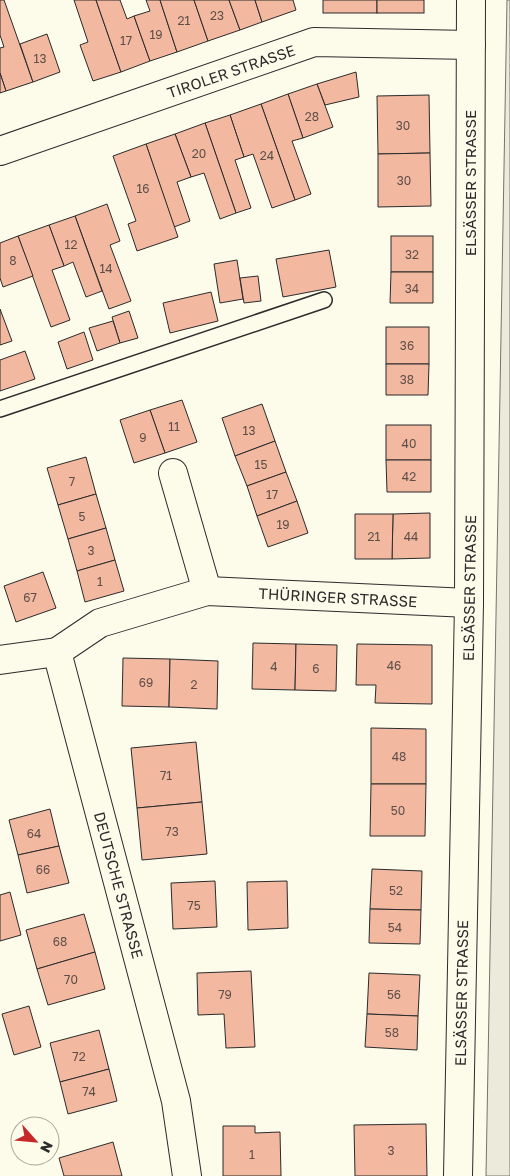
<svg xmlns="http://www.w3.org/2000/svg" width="510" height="1176" viewBox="0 0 510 1176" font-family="'Golos Text',sans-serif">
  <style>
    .green { fill: #ecebdb; stroke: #74746e }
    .building { fill: #f2b8a0; stroke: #2b2b2b }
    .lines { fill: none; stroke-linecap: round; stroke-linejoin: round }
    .lane-casing { stroke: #2b2b2b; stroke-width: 18 }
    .street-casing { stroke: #2b2b2b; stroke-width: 30 }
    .lane { stroke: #fdfbea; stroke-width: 15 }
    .street { stroke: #fdfbea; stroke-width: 28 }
    .labels { text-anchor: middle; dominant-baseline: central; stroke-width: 4; stroke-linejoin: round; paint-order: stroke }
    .number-label { font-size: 12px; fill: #5d4e48 }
    .street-label { font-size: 15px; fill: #2b2b2b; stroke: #fdfbea }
  </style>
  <rect width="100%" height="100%" fill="#fdfbea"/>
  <polygon class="green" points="507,0 510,0 510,1176 486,1176"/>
  <g class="building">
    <polygon points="0,0 4,0 33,82 6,91 0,73 0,48 4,47 0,35"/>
    <polygon points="74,0 96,0 121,72 93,81 80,45 88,42"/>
    <polygon points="96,0 120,0 127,19 134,16 150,61 121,72"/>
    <polygon points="146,0 160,0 177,52 150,61 134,16 150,11"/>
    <polygon points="160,0 194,0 208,41 177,52"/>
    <polygon points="194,0 229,0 240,30 208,41"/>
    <polygon points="229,0 255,0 262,22 240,30"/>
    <polygon points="255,0 293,0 296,10 262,22"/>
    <rect x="323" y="0" width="54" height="13"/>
    <rect x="377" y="0" width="47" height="13"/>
    <polygon points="47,34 60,72 33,82 20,44"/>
    <polygon points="356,72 359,97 325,105 317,84"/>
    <polygon points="0,73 6,91 0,93"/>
    <polygon points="317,84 333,127 303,138 288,94"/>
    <polygon points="288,94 303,138 292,141 311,194 295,200 261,104"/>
    <polygon points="429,95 430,153 378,154 377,96"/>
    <polygon points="261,104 295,200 272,208 253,154 244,157 230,115"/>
    <polygon points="230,115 244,157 235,160 251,208 236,213 205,123"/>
    <polygon points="205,123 236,213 220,219 204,173 191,177 175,134"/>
    <polygon points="175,134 191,177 177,182 190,221 174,227 146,144"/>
    <polygon points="146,144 178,237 137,251 128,224 136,221 113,156"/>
    <polygon points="430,153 431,206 378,207 378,154"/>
    <polygon points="107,204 120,241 110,245 131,301 109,309 75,216"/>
    <polygon points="75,216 102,291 86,297 73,262 64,266 49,225"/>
    <polygon points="49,225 64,266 52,270 70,320 51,327 18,236"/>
    <polygon points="18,236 33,276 3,287 0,278 0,243"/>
    <rect x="391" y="236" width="42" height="36"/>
    <polygon points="329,250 336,287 283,297 276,259"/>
    <polygon points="237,260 243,299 220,303 214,264"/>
    <polygon points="391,272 433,272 433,303 390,303"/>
    <polygon points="258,276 261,301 244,303 240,278"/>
    <polygon points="211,292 218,321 170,333 163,303"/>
    <polygon points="0,309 12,341 0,345"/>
    <polygon points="129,311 138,338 120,343 112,317"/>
    <polygon points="113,321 120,343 97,351 89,328"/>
    <rect x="386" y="327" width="43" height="37"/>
    <polygon points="84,332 93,360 67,369 58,342"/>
    <polygon points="25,351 35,379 0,391 0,360"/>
    <polygon points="386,364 429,364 428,395 386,395"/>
    <polygon points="182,400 197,442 165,453 150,410"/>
    <polygon points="262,404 275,441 235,456 222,418"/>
    <polygon points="150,410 165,453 134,463 120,420"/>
    <rect x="386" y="425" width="45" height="35"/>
    <polygon points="275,441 286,472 247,486 235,456"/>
    <polygon points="86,457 96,494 58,505 47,468"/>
    <polygon points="386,460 431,460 431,492 387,492"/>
    <polygon points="286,472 297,501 257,516 247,486"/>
    <polygon points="96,494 106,528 68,539 58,505"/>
    <polygon points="297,501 308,533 268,547 257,516"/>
    <polygon points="430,513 430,558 392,559 393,514"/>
    <polygon points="355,514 393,514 392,559 355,559"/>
    <polygon points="106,528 115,560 77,571 68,539"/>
    <polygon points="115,560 124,591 85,602 77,571"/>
    <polygon points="43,572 56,608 16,622 4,586"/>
    <polygon points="253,643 296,644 295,690 252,689"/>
    <polygon points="296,644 337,645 336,691 295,690"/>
    <polygon points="357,644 432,645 432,704 375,703 376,685 356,685"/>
    <polygon points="123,658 170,659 169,707 122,706"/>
    <polygon points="170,659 218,661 217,709 169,707"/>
    <polygon points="371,728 426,729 426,784 371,784"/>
    <polygon points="196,742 202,802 137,808 131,748"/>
    <polygon points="371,784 426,784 425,836 370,836"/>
    <polygon points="202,802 207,854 142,860 137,808"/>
    <polygon points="50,809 59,846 18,855 9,820"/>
    <polygon points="59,846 69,883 27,893 18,855"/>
    <polygon points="372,869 422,871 421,910 370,909"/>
    <polygon points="215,881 217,927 173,929 171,883"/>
    <polygon points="287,881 288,928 248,930 247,882"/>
    <polygon points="10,892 21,935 0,941 0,895"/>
    <polygon points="370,909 421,910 420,944 369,943"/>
    <polygon points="84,914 95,952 37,969 26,930"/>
    <polygon points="95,952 105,989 48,1005 37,969"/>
    <polygon points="251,971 255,1047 226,1048 224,1014 198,1015 197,973"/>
    <polygon points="369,973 420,975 418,1016 367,1014"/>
    <polygon points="29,1006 41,1047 14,1055 2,1014"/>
    <polygon points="367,1014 418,1016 417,1050 365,1047"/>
    <polygon points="99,1030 109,1069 60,1082 50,1043"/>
    <polygon points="109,1069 117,1101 68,1114 60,1082"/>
    <polygon points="426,1124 427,1176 355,1176 354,1125"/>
    <polygon points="223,1126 255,1126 255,1133 280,1132 281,1176 223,1176"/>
    <polygon points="113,1142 122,1176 64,1176 59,1158"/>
  </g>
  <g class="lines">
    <g class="lane-casing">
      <polyline id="lane" points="0,409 324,300"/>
    </g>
    <g class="street-casing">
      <g id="street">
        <polyline points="0,151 314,42 471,45"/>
        <polyline points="173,473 207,591"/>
        <polyline points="57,652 100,623 207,591 469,603"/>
        <polyline points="0,660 57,652 176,1101 187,1176"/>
        <polyline points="458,1176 469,603 471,0"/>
      </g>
    </g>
    <use href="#lane" class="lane"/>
    <use href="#street" class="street"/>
  </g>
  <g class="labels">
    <g class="number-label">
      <text x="217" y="15">23</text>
      <text x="184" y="20">21</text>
      <text x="156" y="34">19</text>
      <text x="126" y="40">17</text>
      <text x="40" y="58">13</text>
      <text x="312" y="116">28</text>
      <text x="403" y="125">30</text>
      <text x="199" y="153">20</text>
      <text x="267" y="155">24</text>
      <text x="404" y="180">30</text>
      <text x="143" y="188">16</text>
      <text x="71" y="244">12</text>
      <text x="412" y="254">32</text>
      <text x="13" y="260">8</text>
      <text x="106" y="268">14</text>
      <text x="412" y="288">34</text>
      <text x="407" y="345">36</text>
      <text x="407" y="379">38</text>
      <text x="174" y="426">11</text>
      <text x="249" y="430">13</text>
      <text x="143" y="437">9</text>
      <text x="409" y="443">40</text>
      <text x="261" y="464">15</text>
      <text x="409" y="476">42</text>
      <text x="72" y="481">7</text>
      <text x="272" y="494">17</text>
      <text x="82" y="516">5</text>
      <text x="283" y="524">19</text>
      <text x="374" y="536">21</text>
      <text x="411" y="536">44</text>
      <text x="91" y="550">3</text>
      <text x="100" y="581">1</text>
      <text x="30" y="597">67</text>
      <text x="394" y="665">46</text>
      <text x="274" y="666">4</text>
      <text x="316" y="668">6</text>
      <text x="146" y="682">69</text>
      <text x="194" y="684">2</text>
      <text x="399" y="756">48</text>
      <text x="166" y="775">71</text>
      <text x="398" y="810">50</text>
      <text x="172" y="831">73</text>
      <text x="34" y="833">64</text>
      <text x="43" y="869">66</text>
      <text x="396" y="890">52</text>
      <text x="194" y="905">75</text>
      <text x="395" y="927">54</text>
      <text x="60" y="941">68</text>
      <text x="71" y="979">70</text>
      <text x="225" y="994">79</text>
      <text x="394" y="994">56</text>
      <text x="392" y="1032">58</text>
      <text x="79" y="1056">72</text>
      <text x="89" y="1091">74</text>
      <text x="391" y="1150">3</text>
      <text x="252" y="1154">1</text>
    </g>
    <g class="street-label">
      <text transform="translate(231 71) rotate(-19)">TIROLER STRASSE</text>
      <text transform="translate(470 183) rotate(-90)">ELSÄSSER STRASSE</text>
      <text transform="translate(469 588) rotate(-89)">ELSÄSSER STRASSE</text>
      <text transform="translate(338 597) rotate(3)">THÜRINGER STRASSE</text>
      <text transform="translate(119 885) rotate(75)">DEUTSCHE STRASSE</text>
      <text transform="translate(461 993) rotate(-89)">ELSÄSSER STRASSE</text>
    </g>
  </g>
  <g transform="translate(35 1141) rotate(117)"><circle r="24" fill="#fdfbea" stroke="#a9a89e"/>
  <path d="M0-4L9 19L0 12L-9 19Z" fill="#c62828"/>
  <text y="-8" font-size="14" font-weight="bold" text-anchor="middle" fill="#2b2b2b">N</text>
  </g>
</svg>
